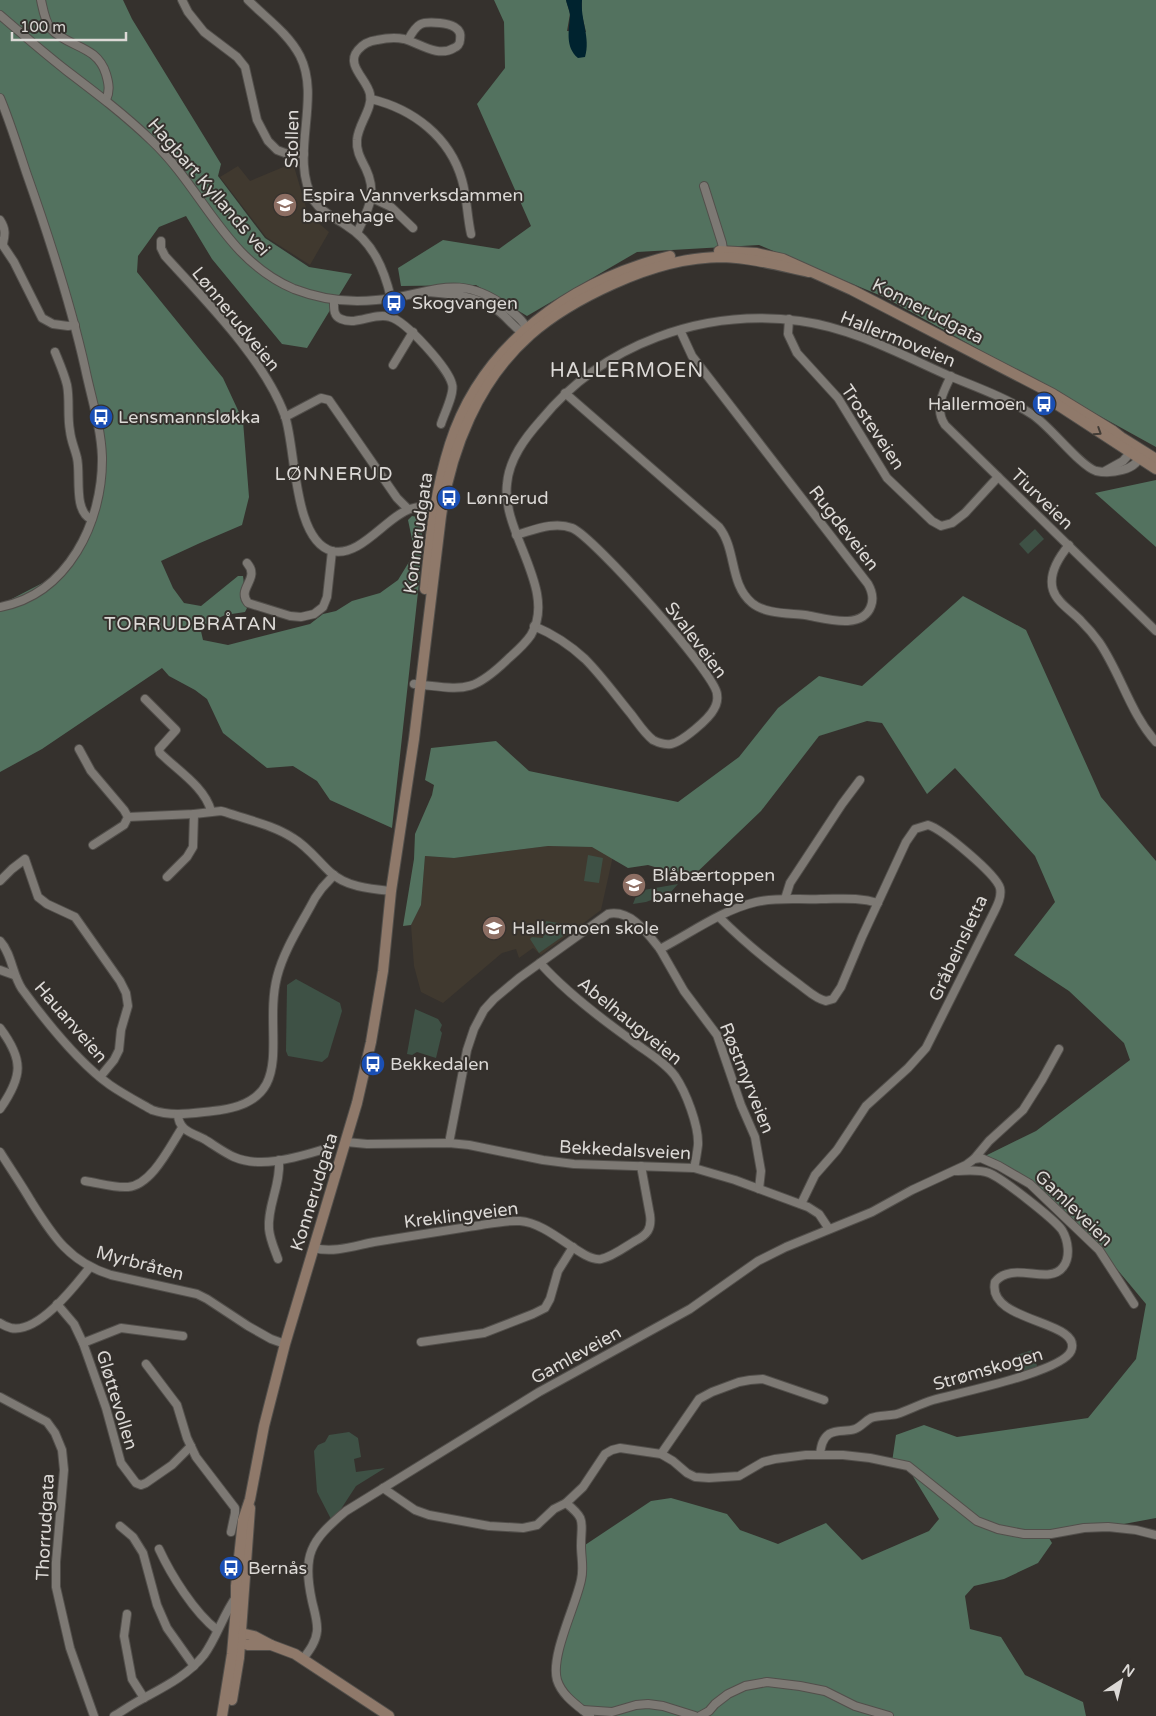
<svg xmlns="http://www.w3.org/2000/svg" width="1156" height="1716" viewBox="0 0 1156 1716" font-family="'Varela Round',sans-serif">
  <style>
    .built { fill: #40392f }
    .green { fill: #3e5145 }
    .forest { fill: #53725f }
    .water { fill: #00232f }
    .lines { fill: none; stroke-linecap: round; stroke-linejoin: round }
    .street-casing { stroke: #524f4b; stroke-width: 10 }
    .secondary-casing { stroke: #524f4b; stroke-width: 12 }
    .street { stroke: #7d7974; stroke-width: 8 }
    .secondary { stroke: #8f796a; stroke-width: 10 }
    .oneway { stroke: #423c36 }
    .labels { text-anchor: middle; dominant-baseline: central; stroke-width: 4; stroke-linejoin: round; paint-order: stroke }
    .street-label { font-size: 18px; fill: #dcd9d6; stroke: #35312d }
    .poi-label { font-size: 18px; fill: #dcd9d6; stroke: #35312d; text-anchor: start }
    .neighbourhood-label { font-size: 19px; letter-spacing: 1px; fill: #dcd9d6; stroke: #35312d }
    .quarter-label { font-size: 20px; letter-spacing: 1px; fill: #dcd9d6; stroke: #35312d }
  </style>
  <rect width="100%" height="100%" fill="#35312d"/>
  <g class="built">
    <polygon points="293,163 308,214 329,232 310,265 266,237 220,177 238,166 250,181"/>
    <polygon points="548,846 593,847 613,856 601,910 541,955 533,948 519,958 516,949 502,953 443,1003 421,992 414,966 411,925 421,905 425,856 454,858"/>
  </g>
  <g class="green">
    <polygon points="1035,529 1044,539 1028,554 1019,544"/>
    <polygon points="588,855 603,858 599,883 584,881"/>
    <polygon points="678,884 670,893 646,902 633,904 638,891"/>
    <polygon points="546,921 571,925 569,932 539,953 530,939 532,937 543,938"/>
    <polygon points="296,979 340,1003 342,1011 328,1057 322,1062 288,1056 286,1051 287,985"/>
    <polygon points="415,1009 438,1019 442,1025 440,1030 442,1033 436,1058 417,1052 412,1055 407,1054"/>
    <polygon points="1032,1350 1038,1369 1025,1373 1017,1355"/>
    <polygon points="349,1432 358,1438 361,1457 354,1459 356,1472 385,1468 356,1486 341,1509 331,1519 317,1492 314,1451 318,1445 325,1442 329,1435"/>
  </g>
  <g class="forest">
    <path d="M0,0H123L132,19L221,164L218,176L265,238L309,267L352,274L307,348L282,344L212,259L186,216L159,227L138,256L137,272L223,378L243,421L249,497L242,525L200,543L161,561L173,588L184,603L201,606L238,576H243C246,591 236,594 247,608L245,612L225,615L200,627L203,640L228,645L310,624L323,614L336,611L352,601L380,593L398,580L412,557L413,544L408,520L412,516L423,518L419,583L392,828L330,800L317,781L293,766L267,768L223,733L207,699L195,690L169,676L162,668L42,749L0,772V605L60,574L79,549L95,507L101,446L56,257L0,99Z"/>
    <polygon points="494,0 566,0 570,14 567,31 586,32 582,15 582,0 1156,0 1156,447 884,297 759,245 637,252 527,316 476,285 401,286 398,268 443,240 499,249 531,226 477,104 505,68 504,22"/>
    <polygon points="1156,480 1156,547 1095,493"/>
    <polygon points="963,596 1026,630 1101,797 1156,861 1156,1518 1049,1538 1052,1543 1038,1563 1004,1579 974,1586 965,1596 970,1629 1001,1637 1025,1675 1083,1702 1086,1716 590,1716 578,1707 556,1676 585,1545 651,1501 671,1498 727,1514 740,1530 778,1544 826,1523 862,1560 929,1531 939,1519 906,1465 892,1462 896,1435 924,1425 957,1437 1088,1418 1136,1359 1146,1304 1096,1244 1033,1184 995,1159 981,1158 1036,1131 1130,1060 1124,1043 1069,991 1014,955 1055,902 1035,856 955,768 927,794 882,723 867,721 819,736 761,811 691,878 648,865 628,868 592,847 548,846 454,858 425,856 421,905 411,925 403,926 414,859 415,834 432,795 434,785 425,780 431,748 496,741 529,771 678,802 739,757 778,708 819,676 862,686"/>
  </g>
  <path class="water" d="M566,0H582C580,19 591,38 585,57L578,58C565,47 569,31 570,16C570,11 567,5 566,0Z"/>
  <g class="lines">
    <g class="street-casing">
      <g id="street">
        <path d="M41,0C43,9 45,22 51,29C69,48 97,45 106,74C109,84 110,91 106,100"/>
        <polyline points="182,0 188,12 204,32 237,57 245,67 257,120 268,141 277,150 285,153 304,154"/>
        <path d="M248,0C266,18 288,33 300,56C322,100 288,157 314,201C322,213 336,218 347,226C373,242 384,269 391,298"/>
        <path d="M0,15C22,34 44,53 67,71C96,93 125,115 152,141C203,189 225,260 294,289C320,299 349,303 376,300C429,296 456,270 506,307C516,315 526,322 529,335C516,332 509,318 497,310C475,295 451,294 426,292"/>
        <path d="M0,98C10,122 18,148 26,172C49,237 70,301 85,368C91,397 101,427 102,457C103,522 68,594 0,607"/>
        <path d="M371,99C413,109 450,137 462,180C467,197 467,216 471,234"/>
        <polyline points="704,186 722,243 724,256"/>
        <polyline points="372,198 391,207 413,228"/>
        <path d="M0,220C6,229 5,235 3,244"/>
        <path d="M357,233C368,209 378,195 366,169C361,159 356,151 357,140C358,124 373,109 370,94C367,79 345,65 358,50C363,44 369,41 377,40C386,38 395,37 404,39C419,43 438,58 454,48C457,47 460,44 460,40C463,27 449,24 440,23C421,21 417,23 408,40"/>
        <polyline points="0,241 14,262 42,318 53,324 68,326 75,325"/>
        <path d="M161,241V248L165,256C205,300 265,360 285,416C296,448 293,541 332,551C360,558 386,517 410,509C420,505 430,507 440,509"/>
        <path d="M334,300C334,308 333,316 341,319C357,326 374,312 390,317C406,321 448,368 452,384C455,393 444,414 441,424"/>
        <polyline points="789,319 788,334 797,353 838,398 887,478 932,521 941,526 952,523 965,513 998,477"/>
        <path d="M55,352C59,362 64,373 67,385C70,400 67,416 70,431C71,441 75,449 77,458C81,474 73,511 91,519"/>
        <polyline points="393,365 413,332"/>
        <path d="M951,376C943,392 934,409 945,425L1156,631"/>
        <path d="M565,393L719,527C737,550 729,584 752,603C765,614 789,613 805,615C824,618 862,631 871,606C874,598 872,591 868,584L692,356L680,330"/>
        <polyline points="285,417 321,398 329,400 397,498 408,509"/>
        <polyline points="1105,471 1123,461 1130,453 1134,452"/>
        <path d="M516,535C534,530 554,521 572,528C593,536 715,673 717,694C718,700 717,704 714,709C709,719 682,742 671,744C665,745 659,743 653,740C644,733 638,723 631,714C616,696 602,676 585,659C570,645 553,634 534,626"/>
        <path d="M1069,545C1059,557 1048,574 1053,590C1057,603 1073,612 1081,621C1088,628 1094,635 1099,642C1121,674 1130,713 1156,742"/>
        <path d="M247,563C261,579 236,588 248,603L290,616L301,617L314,614L323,607L327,597L332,551"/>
        <path d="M414,684C464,689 471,695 509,658C517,651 525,644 531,635C558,590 501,532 507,484C509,459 525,438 541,420C603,344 703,308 800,321C852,328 900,354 947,375C976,387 1007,398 1033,415C1051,427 1080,466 1096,471C1110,474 1138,471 1140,454"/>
        <path d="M145,699L176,730L159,749L160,753C177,770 205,787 211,811"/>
        <polyline points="79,749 91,771 124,810 128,817 124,825 93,845"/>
        <path d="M128,817L194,814L221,811L225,812C248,820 273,825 293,838C308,847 318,861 330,872C346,887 370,889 391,891"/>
        <polyline points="167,877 187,857 193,847 194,814"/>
        <polyline points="0,881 12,869 25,859 38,897 47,904 75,917 120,981 126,993 128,1006 121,1030 119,1050 114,1060 100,1077"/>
        <polyline points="785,899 790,883 842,804 860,780"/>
        <path d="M719,917C744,942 771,964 800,985C808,991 816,999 826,1001L833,999L841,987L862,937L906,842L915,829L928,825C942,829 996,874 1000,888C1002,897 997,906 993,914L926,1048L908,1068L866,1106L837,1150L815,1175L801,1204"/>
        <path d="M0,941C12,954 12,974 22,989C44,1019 79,1063 110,1085C123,1094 138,1102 152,1110C172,1117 193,1113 213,1111C301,1103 262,1036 277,977C284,949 302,923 315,898L322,888L334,875"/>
        <path d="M540,963C566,992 599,1017 631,1040C645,1051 664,1061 675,1076C686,1092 699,1126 698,1145C697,1153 696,1160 694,1168"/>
        <polyline points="0,970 14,975"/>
        <path d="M0,1028C24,1060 23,1076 0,1109"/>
        <path d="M178,1114C178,1130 192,1133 204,1139C214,1145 223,1152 234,1157C262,1169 297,1157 325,1149"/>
        <polyline points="346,1142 367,1144 449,1143 469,1145 543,1160 574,1164 694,1168 735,1180 808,1207 819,1214 829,1229"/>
        <path d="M449,1143L467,1050L474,1029L484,1010L494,999L519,978L608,914C631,909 648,934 660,949"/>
        <path d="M0,1152C10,1168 21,1184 31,1201C53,1236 69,1262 111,1275L197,1294L207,1299L248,1326L271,1339L285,1344"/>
        <polyline points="974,1159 989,1141 1023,1110 1042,1080 1059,1049"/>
        <path d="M85,1181C99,1183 114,1188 128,1187C152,1185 170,1146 182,1128"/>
        <path d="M759,1189L761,1171L755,1137L741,1105L717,1035L684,991L660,949C691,933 722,910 756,902C778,897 799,900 821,899C841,899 859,897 878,903"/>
        <path d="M314,1248C334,1253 354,1246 374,1242C405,1237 436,1232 468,1227C485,1225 503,1220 520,1221C550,1223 582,1262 601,1259C612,1257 625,1247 635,1241C647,1235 652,1229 650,1215L641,1166"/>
        <path d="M278,1259C275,1250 270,1240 269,1229C267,1206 281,1185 279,1160"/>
        <polyline points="57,1304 74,1324 83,1343 106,1408 121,1463 136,1483 141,1485 146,1483 172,1465 191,1446"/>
        <path d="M0,1323C3,1325 7,1327 11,1328C38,1334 75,1286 90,1267"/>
        <polyline points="421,1342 484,1333 533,1314 545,1308 550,1299 558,1271 573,1247"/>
        <polyline points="83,1343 121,1328 183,1336"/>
        <polyline points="146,1364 177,1405 187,1438 196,1457 235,1508 235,1513 231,1532"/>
        <polyline points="0,1397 47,1422 55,1433 62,1450 64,1470 56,1562 56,1587 70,1648 94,1716"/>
        <polyline points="661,1454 699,1399 712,1392 739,1382 750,1380 763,1379 824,1400"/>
        <path d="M820,1454C821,1447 822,1439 829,1434C837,1429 846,1432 855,1429C861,1427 865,1421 871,1418C879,1415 889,1416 897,1414C909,1410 920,1404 933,1400C957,1393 1062,1372 1071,1351C1084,1320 986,1323 995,1282C1012,1260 1049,1286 1063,1267C1071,1257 1068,1240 1062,1230C1054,1219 1002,1178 989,1173C978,1169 966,1171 955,1171"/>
        <polyline points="383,1488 415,1510 429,1515 489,1526 523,1528 537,1525 554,1509 566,1503 583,1487 605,1454 612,1450 620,1448 661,1454 673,1461 687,1473 695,1477 709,1478 739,1476 763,1462 775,1459 806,1455 843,1455 870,1458 908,1466 977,1521 998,1529 1024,1534 1051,1534 1084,1528 1108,1527 1136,1530 1156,1535"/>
        <path d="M566,1503C587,1520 581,1521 581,1546C581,1557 584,1569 581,1580C576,1605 550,1656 557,1680C562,1696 578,1706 590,1716"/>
        <polyline points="120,1526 133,1537 143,1553 157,1605 167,1628 194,1666"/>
        <path d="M159,1549C171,1575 194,1612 217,1630"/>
        <polyline points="127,1614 124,1636 132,1679 144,1698"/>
        <path d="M303,1659C309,1651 316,1642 317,1631C318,1622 314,1610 312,1601C302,1555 310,1541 346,1511L539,1392L690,1309L758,1261L786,1247L872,1212L912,1190L966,1165L974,1159L981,1158L999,1166L1030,1184L1099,1250L1134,1304"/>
        <polyline points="583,1710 612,1712 636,1705 648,1704 663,1706 695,1716"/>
        <path d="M114,1716C124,1710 134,1703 144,1698C166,1686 188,1675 204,1655C217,1637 223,1615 236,1597"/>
        <polyline points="700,1716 709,1711 715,1704 728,1694 745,1686 767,1682 800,1686 825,1691 855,1706 889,1716"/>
      </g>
    </g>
    <g class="secondary-casing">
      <g id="secondary">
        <polyline points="719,251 756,253 783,259 852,290 1053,394 1112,430 1121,437 1156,459"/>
        <polyline points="1044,396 1156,469"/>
        <path d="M425,589C430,540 435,491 450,444C482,344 571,281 670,256"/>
        <polyline points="235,1636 241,1633 254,1636 271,1645 295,1654 389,1716"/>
        <polyline points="235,1641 248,1645 271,1645"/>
        <polyline points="232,1700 239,1658 250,1508"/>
        <path d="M222,1716L232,1654L236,1608V1586L243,1520L250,1499L264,1426L285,1344L357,1103L371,1042L383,971L391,891L414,739L441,516C451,449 478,381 530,335C554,314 584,297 613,284C648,268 684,257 723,257C752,258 781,266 809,272"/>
      </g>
    </g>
    <use href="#street" class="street"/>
    <use href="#secondary" class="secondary"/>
  </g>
  <defs><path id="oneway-chevron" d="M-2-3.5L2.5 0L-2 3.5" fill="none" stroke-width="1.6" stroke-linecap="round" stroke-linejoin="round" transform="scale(1.25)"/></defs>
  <use class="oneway" href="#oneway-chevron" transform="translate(1098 432) rotate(33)"/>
  <defs>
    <g id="school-disc" transform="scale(1.25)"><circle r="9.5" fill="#8d6e63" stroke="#35312d"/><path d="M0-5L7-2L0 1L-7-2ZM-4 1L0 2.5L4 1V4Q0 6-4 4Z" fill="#fff"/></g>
    <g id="bus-disc" transform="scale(1.25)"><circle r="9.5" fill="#1a4fb4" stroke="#35312d"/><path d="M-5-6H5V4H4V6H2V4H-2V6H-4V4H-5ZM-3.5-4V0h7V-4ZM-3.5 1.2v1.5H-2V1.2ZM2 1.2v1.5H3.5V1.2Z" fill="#fff"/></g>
  </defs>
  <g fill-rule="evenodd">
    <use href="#school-disc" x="285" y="205"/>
    <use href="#bus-disc" x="394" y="303"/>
    <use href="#bus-disc" x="1044" y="404"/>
    <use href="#bus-disc" x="101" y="417"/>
    <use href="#bus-disc" x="449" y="498"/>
    <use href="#school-disc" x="634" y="885"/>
    <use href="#school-disc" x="494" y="928"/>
    <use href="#bus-disc" x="373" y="1064"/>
    <use href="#bus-disc" x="231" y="1568"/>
  </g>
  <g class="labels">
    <g class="street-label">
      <text transform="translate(292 139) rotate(-89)">Stollen</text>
      <text transform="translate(209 187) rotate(49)">Hagbart Kyllands vei</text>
      <text transform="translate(928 311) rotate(27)">Konnerudgata</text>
      <text transform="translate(236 319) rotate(51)">Lønnerudveien</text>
      <text transform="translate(898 339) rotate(22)">Hallermoveien</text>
      <text transform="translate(873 427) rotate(56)">Trosteveien</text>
      <text transform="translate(1042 499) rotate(44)">Tiurveien</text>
      <text transform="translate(844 528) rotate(52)">Rugdeveien</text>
      <text transform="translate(418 533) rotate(-82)">Konnerudgata</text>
      <text transform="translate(696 640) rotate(53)">Svaleveien</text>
      <text transform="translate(958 948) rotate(-65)">Gråbeinsletta</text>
      <text transform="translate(630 1021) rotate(39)">Abelhaugveien</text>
      <text transform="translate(71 1022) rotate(49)">Hauanveien</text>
      <text transform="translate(747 1078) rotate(68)">Røstmyrveien</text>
      <text transform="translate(625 1150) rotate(3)">Bekkedalsveien</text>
      <text transform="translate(314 1192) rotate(-73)">Konnerudgata</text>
      <text transform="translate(1074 1208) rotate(44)">Gamleveien</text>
      <text transform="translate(461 1215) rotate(-7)">Kreklingveien</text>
      <text transform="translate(140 1263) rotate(15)">Myrbråten</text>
      <text transform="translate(576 1355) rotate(-29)">Gamleveien</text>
      <text transform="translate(988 1369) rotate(-16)">Strømskogen</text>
      <text transform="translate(117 1400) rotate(73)">Gløttevollen</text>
      <text transform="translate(45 1527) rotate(-87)">Thorrudgata</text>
    </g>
    <g class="poi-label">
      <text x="302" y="195">Espira Vannverksdammen<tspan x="302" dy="21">barnehage</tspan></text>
      <text x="412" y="303">Skogvangen</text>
      <text x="1026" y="404" text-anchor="end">Hallermoen</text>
      <text x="118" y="417">Lensmannsløkka</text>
      <text x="466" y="498">Lønnerud</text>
      <text x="652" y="875">Blåbærtoppen<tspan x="652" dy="21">barnehage</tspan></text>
      <text x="512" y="928">Hallermoen skole</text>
      <text x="390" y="1064">Bekkedalen</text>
      <text x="248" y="1568">Bernås</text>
    </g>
    <g class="neighbourhood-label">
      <text x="334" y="474">LØNNERUD</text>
      <text x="191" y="624">TORRUDBRÅTAN</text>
    </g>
    <g class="quarter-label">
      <text x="627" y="371">HALLERMOEN</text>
    </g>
  </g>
  <g transform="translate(1121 1681) rotate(35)" stroke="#35312d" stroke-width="4" paint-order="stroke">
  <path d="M0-4L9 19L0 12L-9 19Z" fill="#dcd9d6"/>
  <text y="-8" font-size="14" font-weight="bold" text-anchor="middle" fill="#dcd9d6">N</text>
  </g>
  <path d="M12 32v8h114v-8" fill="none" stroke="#dcd9d6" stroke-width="2.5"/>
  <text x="20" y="32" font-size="15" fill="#dcd9d6" stroke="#35312d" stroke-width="4" paint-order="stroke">100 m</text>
</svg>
